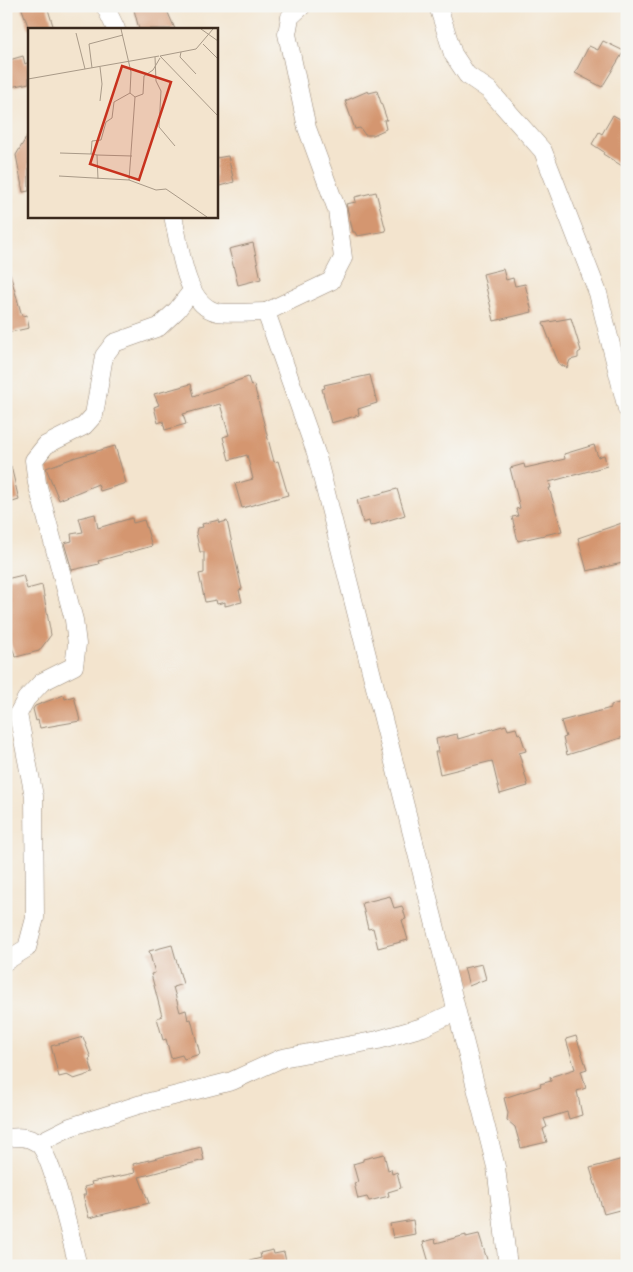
<svg xmlns="http://www.w3.org/2000/svg" width="633" height="1272" viewBox="0 0 633 1272" font-family="'IM FELL French Canon',serif">
  <style>
    .building { fill: #d49670 }
    .lines { fill: none; stroke-linecap: round; stroke-linejoin: round }
    .minor-casing { stroke: #978776; stroke-width: 19 }
    .minor { stroke: #fff; stroke-width: 18 }
    .inset-road { fill: none; stroke: #a99a88; stroke-width: 1 }
    .view { fill: #c8321e; fill-opacity: 0.15; stroke: #c8321e; stroke-width: 2.5 }
    .inset-edge { fill: none; stroke: #3b2a1e; stroke-width: 2.5 }
  </style>
  <rect width="100%" height="100%" fill="#f6f6f2"/>
  <filter id="ink" filterUnits="userSpaceOnUse"><feTurbulence type="fractalNoise" baseFrequency=".02" numOctaves="2"/><feDisplacementMap in="SourceGraphic" scale="10" xChannelSelector="R" yChannelSelector="G"/><feConvolveMatrix kernelMatrix="1 2 1 2 8 2 1 2 1" color-interpolation-filters="sRGB"/></filter>
  <filter id="wash" filterUnits="userSpaceOnUse"><feTurbulence type="fractalNoise" baseFrequency=".0096" numOctaves="4" result="noise"/><feDisplacementMap in="SourceGraphic" scale="20" xChannelSelector="R" yChannelSelector="G"/><feGaussianBlur stdDeviation="1.12" result="paint"/><feColorMatrix in="noise" values="0 0 0 0 0 0 0 0 0 0 0 0 0 0 0 0 0 1.4 0 .05"/><feComposite in="paint" operator="in"/></filter>
  <g filter="url(#wash)">
    <rect width="100%" height="100%" fill="#f3e4ce"/>
    <g id="blocks">
      <g class="building">
        <polygon points="21,6 47,6 54,29 29,29"/>
        <polygon points="133,6 165,6 175,29 139,29"/>
        <polygon points="603,41 624,51 602,87 575,73 589,46 598,50"/>
        <polygon points="23,56 25,64 29,62 29,83 6,88 6,61"/>
        <polygon points="368,91 369,93 377,91 387,120 384,120 386,129 373,135 365,135 360,128 355,129 345,101"/>
        <polygon points="613,115 627,123 627,169 603,154 604,152 592,144 599,132 602,134"/>
        <polygon points="29,133 29,191 23,192 16,155"/>
        <polygon points="228,156 234,182 216,187 216,158"/>
        <polygon points="376,192 386,231 357,236 355,232 353,232 346,204 356,202 355,197"/>
        <polygon points="253,243 261,279 238,285 229,249"/>
        <polygon points="503,269 506,280 513,278 515,286 525,284 532,312 494,321 483,274"/>
        <polygon points="6,274 10,274 22,316 27,315 29,328 6,333"/>
        <polygon points="571,318 581,351 578,353 578,358 570,360 567,368 559,364 543,323"/>
        <polygon points="370,375 377,403 358,409 359,415 331,423 322,389 325,388 324,385"/>
        <polygon points="248,377 251,386 254,385 274,462 278,461 288,495 242,508 235,484 253,479 247,455 229,460 223,437 229,435 220,404 183,414 186,424 165,430 163,421 158,423 154,407 159,405 154,394 191,384 194,396"/>
        <polygon points="594,445 598,457 604,455 607,466 549,482 551,488 549,488 562,531 518,541 512,517 518,516 516,509 520,508 510,468 524,464 525,468 565,459 564,454"/>
        <polygon points="115,446 126,483 100,491 98,484 59,500 46,468 76,457"/>
        <polygon points="6,466 11,466 19,500 6,504"/>
        <polygon points="397,489 405,515 370,526 369,521 363,523 357,500"/>
        <polygon points="95,514 98,528 132,518 133,523 144,520 152,546 98,561 99,564 72,570 64,543 72,541 71,534 83,532 79,518"/>
        <polygon points="219,520 220,523 227,521 242,589 239,590 242,602 225,606 225,602 217,604 216,600 205,602 199,574 204,573 204,552 200,552 196,533 197,528 203,527 202,524"/>
        <polygon points="622,523 627,539 627,562 587,571 578,538"/>
        <polygon points="23,575 27,589 42,585 51,635 39,651 16,657 6,634 6,579"/>
        <polygon points="64,695 65,699 74,696 80,721 40,728 38,720 36,721 33,709 35,706"/>
        <polygon points="627,701 627,736 567,755 563,738 566,737 561,721 611,708 611,705"/>
        <polygon points="506,725 508,730 516,728 518,734 520,733 526,751 519,753 528,786 500,794 492,761 440,774 435,752 438,752 436,739 457,734 458,739"/>
        <polygon points="390,896 394,908 402,906 406,919 402,920 408,940 378,948 373,928 368,929 362,903"/>
        <polygon points="172,945 183,984 173,987 180,1012 186,1010 188,1020 191,1019 200,1054 184,1059 182,1055 171,1058 166,1039 163,1040 157,1018 162,1016 151,974 155,973 149,951"/>
        <polygon points="482,964 486,979 469,986 464,968"/>
        <polygon points="576,1036 587,1069 581,1071 586,1088 577,1091 582,1115 569,1119 567,1112 544,1119 547,1127 543,1129 547,1142 521,1148 515,1127 507,1120 508,1113 504,1098 541,1086 540,1084 551,1081 550,1077 575,1069 566,1039"/>
        <polygon points="83,1037 91,1058 89,1059 93,1073 74,1079 67,1075 59,1077 51,1046"/>
        <polygon points="201,1147 204,1160 139,1177 149,1203 89,1218 83,1195 86,1195 84,1187 92,1185 91,1182 135,1173 133,1164"/>
        <polygon points="384,1154 388,1170 391,1169 392,1174 397,1172 401,1188 388,1192 389,1196 369,1201 367,1197 358,1199 354,1183 358,1182 353,1164 363,1161 363,1159"/>
        <polygon points="623,1159 627,1170 627,1208 604,1214 590,1168"/>
        <polygon points="413,1220 415,1234 393,1238 390,1224"/>
        <polygon points="479,1234 489,1266 430,1266 423,1242 435,1239 436,1243 466,1235 466,1237"/>
        <polygon points="273,1250 274,1254 284,1252 287,1266 247,1266 246,1262 261,1258 260,1253"/>
      </g>
    </g>
  </g>
  <g filter="url(#ink)">
    <use href="#blocks" fill-opacity="0" stroke="#978776" stroke-width="1"/>
    <g class="lines">
      <g class="minor-casing">
        <g id="minor">
          <polyline points="105,6 116,29"/>
          <polyline points="438,6 453,54 467,75 489,90 543,151 598,293 627,409"/>
          <path d="M173,216C180,244 184,305 217,312C228,314 253,312 266,312L316,453L496,1167L508,1266"/>
          <polyline points="266,312 331,281 343,258 337,210 307,128 287,34 290,17 302,6"/>
          <polyline points="6,961 27,948 35,918 34,796 18,714 26,699 42,682 74,666 77,644 74,620 37,483 34,460 46,445 84,426 94,415 104,356 114,343 159,327 177,310 191,292"/>
          <path d="M6,1138C17,1137 27,1136 36,1142C52,1151 72,1244 78,1266"/>
          <polyline points="38,1143 70,1127 138,1105 232,1081 282,1058 378,1040 423,1027 455,1012"/>
        </g>
      </g>
      <use href="#minor" class="minor"/>
    </g>
  </g>
  <g transform="translate(28 28)">
    <rect width="190" height="190" fill="#f3e4ce"/>
    <path class="inset-road" d="M93,1L103,44L102,65L107,69L101,152L128,162L138,161L179,189M173,1L190,13M185,1L168,21L132,28L190,88M48,5L57,41M175,16L190,31M153,24L152,29L168,46M127,29L128,53L133,63L131,99L147,118M72,39L74,56L72,73M64,40L61,16L95,7M0,51L131,28M107,69L115,66L116,48L125,42L132,30M32,125L63,126L64,113L73,112L78,94L84,90L86,74L102,65M63,126L69,127L70,151M69,127L104,128M31,148L101,152"/>
    <path class="view" d="M94,38L143,54L111,152L62,136Z"/>
    <rect width="190" height="190" class="inset-edge"/>
  </g>
  <rect width="633" height="1272" fill="none" stroke="#f6f6f2" stroke-width="25"/>
</svg>
